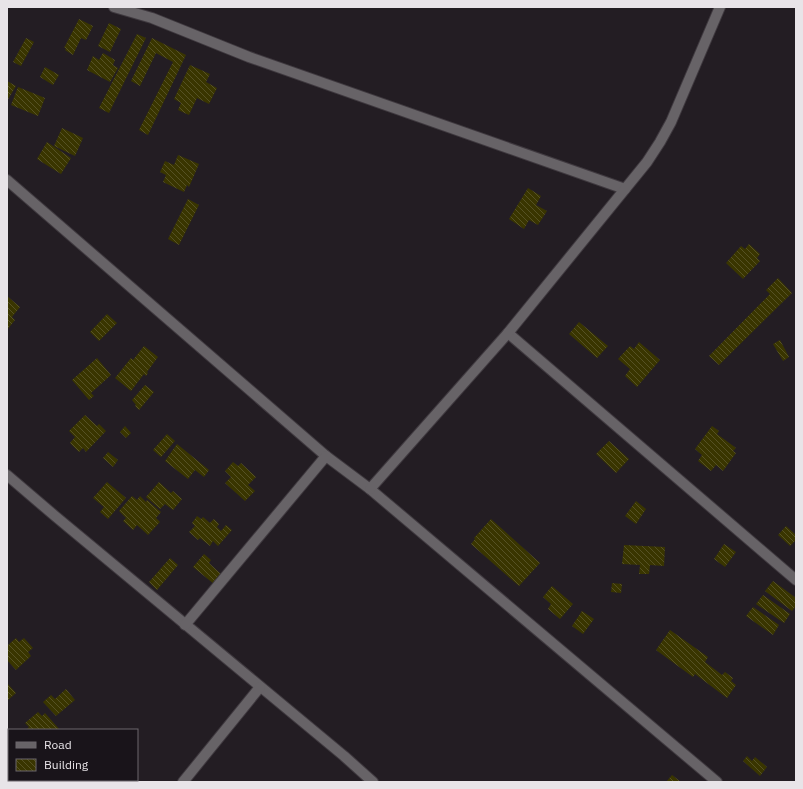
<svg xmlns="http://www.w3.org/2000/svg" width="803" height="789" viewBox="0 0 803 789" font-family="'IBM Plex Sans',sans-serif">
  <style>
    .building { fill: url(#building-back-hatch) }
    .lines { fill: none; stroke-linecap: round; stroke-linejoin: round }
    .minor-casing { stroke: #3f393f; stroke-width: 12 }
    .minor { stroke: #676367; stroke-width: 10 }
  </style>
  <defs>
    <pattern id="building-back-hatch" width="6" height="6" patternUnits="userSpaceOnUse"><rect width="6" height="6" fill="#393500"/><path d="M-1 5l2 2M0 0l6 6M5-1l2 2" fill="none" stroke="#565225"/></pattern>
  </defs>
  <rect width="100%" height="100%" fill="#231d23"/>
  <g class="building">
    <polygon points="79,19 93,26 86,40 81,38 73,55 65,50 66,48 64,48"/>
    <polygon points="109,23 121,29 110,52 98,46"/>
    <polygon points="137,34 146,38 109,113 99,108"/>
    <polygon points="26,38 34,42 21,66 13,62"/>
    <polygon points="152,38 186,55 148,135 139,130 173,62 156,53 140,86 131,81"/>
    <polygon points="103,53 115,60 113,65 118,68 110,82 87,70 93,56 99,60"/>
    <polygon points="190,65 210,74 206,82 217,88 209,104 197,98 189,115 178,110 181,103 174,99"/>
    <polygon points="45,67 59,75 53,85 40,77"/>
    <polygon points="7,81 16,86 7,101"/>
    <polygon points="18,87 45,98 38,116 11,105"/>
    <polygon points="62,128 83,138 75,156 54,146"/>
    <polygon points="47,142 71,158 61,174 37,159"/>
    <polygon points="178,155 199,164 189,187 187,185 184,192 163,182 166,175 160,172 165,161 174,165"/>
    <polygon points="528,188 541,196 536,205 547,211 538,225 529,220 524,229 509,219"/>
    <polygon points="188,199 199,205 179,245 168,239"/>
    <polygon points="749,244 760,254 757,258 760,261 743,279 726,263 741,246 745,249"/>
    <polygon points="778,278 792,293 719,365 709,356 770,294 766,290"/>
    <polygon points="7,296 20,307 12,317 15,320 7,330"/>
    <polygon points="107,314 117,323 99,341 90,332"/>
    <polygon points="579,322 608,346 597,358 569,334"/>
    <polygon points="780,340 789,357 783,361 773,344"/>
    <polygon points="639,342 660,360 637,387 625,376 630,369 618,359 630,346 634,349"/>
    <polygon points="144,346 158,357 147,372 148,373 146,376 144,374 131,391 115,378 131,358 133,360"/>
    <polygon points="97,358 111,375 91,393 94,396 89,400 72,380"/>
    <polygon points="145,385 154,392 139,410 135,406 136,405 132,400"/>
    <polygon points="85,415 97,426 99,424 106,431 86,452 83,448 79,452 70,443 75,437 69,431"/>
    <polygon points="125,426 131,433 126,438 120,432"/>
    <polygon points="712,426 719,431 717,434 736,448 733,451 736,453 723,471 716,465 711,471 698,461 702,455 695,449"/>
    <polygon points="167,434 175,441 161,457 153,450"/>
    <polygon points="609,441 629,459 616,473 596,454"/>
    <polygon points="177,444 209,470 204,477 195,470 188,479 165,461"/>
    <polygon points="108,452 118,460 113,467 103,458"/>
    <polygon points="233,462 238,466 241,463 256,477 248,485 255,491 245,501 225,483 231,477 225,471"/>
    <polygon points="107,482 126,498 108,519 100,512 104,507 93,498"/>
    <polygon points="159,482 171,493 173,491 182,499 173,510 165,504 160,509 146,497"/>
    <polygon points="132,496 137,500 140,496 146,502 147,500 161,512 156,518 160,522 148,535 137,525 133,530 123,521 126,518 119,511"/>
    <polygon points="636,501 646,509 636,524 625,516"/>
    <polygon points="197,516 201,519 203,517 210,523 214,519 219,524 217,527 221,531 226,525 232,530 218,546 213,541 210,546 200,538 198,540 189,532 195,526 192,523"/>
    <polygon points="491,519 540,563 519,586 471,544 475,539 474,538"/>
    <polygon points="786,526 796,535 796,540 790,546 778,535"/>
    <polygon points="724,544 736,552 725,567 714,559"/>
    <polygon points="624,545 665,547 664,566 650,565 649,574 639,574 640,565 622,564"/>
    <polygon points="204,554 211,560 209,563 222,575 214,584 193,567"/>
    <polygon points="170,558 178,565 157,590 149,582"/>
    <polygon points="773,581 796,598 796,606 792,611 765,591"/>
    <polygon points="612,583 622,584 621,593 611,592"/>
    <polygon points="552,586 573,604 560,619 548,609 551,604 543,597"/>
    <polygon points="763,595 790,614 784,623 756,604"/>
    <polygon points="753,607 779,625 773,635 746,616"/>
    <polygon points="582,611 594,619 583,634 572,626"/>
    <polygon points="670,630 708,657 705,662 722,675 725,672 733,678 731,681 736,685 727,698 695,674 693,677 656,650"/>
    <polygon points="16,638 19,642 24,638 33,648 28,652 31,656 16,670 7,660 7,646"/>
    <polygon points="7,683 16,693 7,701"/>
    <polygon points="66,689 75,700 56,716 43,702 51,695 55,699"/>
    <polygon points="38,712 42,716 45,713 60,730 26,730 29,727 25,723"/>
    <polygon points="747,756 752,761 755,757 767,767 760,776 743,761"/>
    <polygon points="672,775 681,782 666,782"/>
  </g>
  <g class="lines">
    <g class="minor-casing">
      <g id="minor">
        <polyline points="114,7 152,18 249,57 625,189"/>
        <polyline points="7,180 326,456 370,489 717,782"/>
        <polyline points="508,333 796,580"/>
        <polyline points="7,475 55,516 344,756 373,782"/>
        <polyline points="370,489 508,333 647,162 660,142 671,122 720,7"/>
        <polyline points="185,625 326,456"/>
        <polyline points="183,782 260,687"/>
      </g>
    </g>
    <use href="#minor" class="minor"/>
  </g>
  <rect width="803" height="789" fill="none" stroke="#e8e4e8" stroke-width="16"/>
  <rect x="8" y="729" width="130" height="52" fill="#19141a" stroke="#6c676c"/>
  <rect x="16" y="742" width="20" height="6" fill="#676367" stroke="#6c676c"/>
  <text x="44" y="749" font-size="12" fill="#e8e4e8">Road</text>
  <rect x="16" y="759" width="20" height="12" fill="url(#building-back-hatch)" stroke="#6c676c"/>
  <text x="44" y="769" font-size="12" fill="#e8e4e8">Building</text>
</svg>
